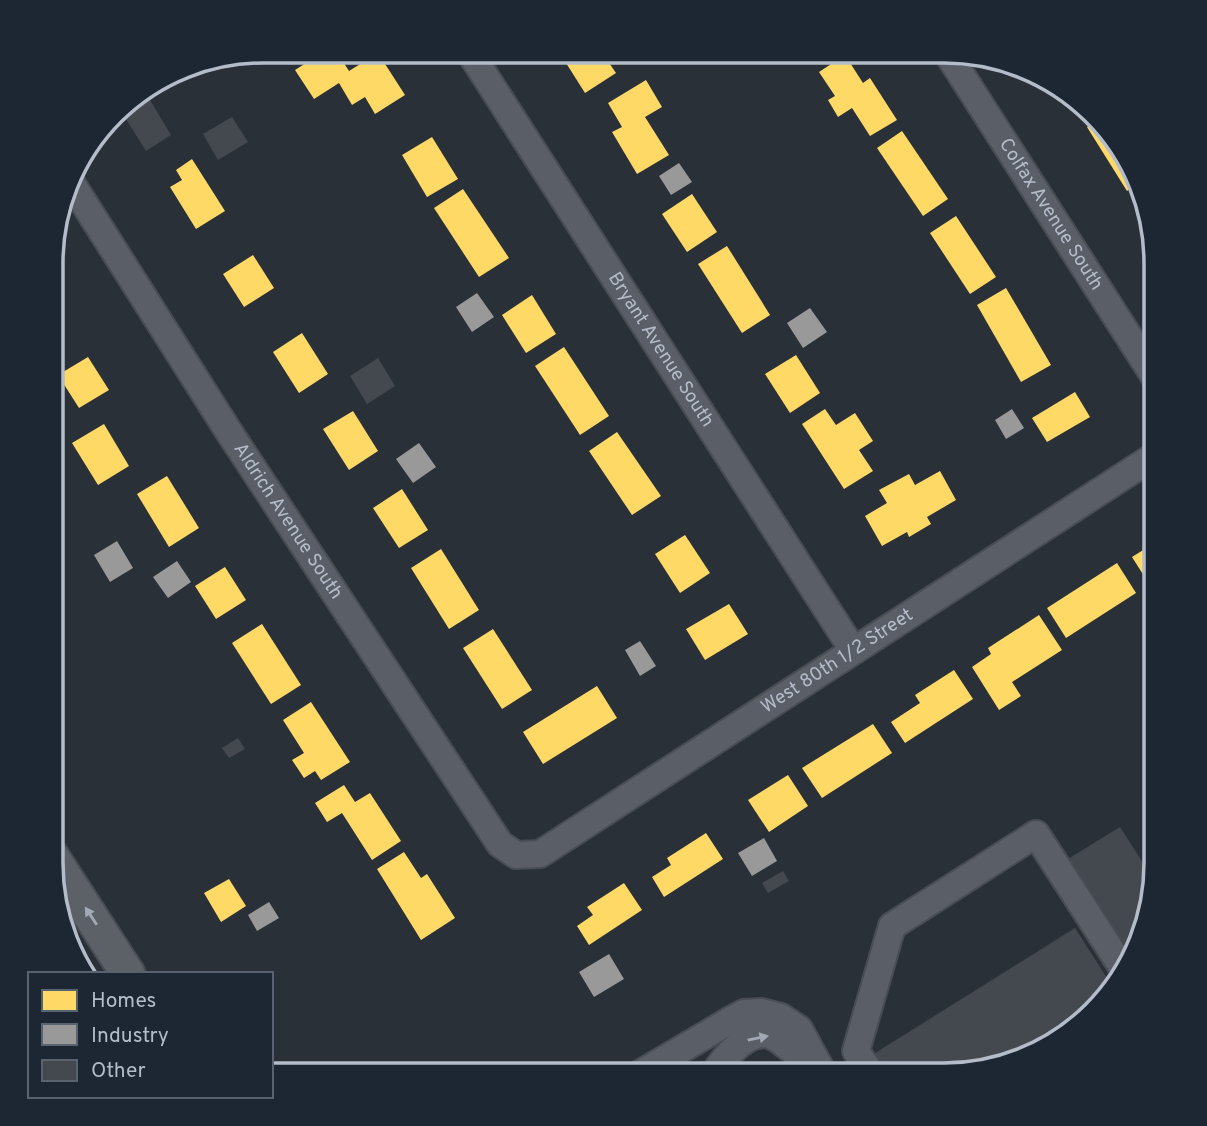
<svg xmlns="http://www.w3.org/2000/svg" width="1207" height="1126" viewBox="0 0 1207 1126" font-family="Overpass,sans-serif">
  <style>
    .homes { fill: #ffd966 }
    .industry { fill: #999 }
    .building { fill: #444950 }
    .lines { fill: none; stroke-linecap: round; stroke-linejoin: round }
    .minor-casing { stroke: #484c53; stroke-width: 30 }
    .major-casing { stroke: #484c55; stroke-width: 37 }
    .minor { stroke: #5a5e66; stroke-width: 26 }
    .major { stroke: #5c6168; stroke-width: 33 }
    .oneway { fill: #a2aab6 }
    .oneway2 { fill: #a2a9b5 }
    .labels { text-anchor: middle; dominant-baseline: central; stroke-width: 7; stroke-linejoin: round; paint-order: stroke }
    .street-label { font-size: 19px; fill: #b4bcc9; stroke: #1d2633 }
    .rim { fill: none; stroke: #b4bcc9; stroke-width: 3.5 }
  </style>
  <rect width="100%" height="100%" fill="#2a3038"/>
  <g class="homes">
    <polygon points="325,51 336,51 349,71 378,53 405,95 375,114 365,97 352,105 339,83 314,99 295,70"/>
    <polygon points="567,51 601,51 616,73 585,93 561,55"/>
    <polygon points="845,55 863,83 870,78 897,120 870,136 852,108 838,117 828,100 835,96 819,72"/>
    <polygon points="646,80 662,107 645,117 669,155 637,174 612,132 622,127 608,103"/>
    <polygon points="1099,119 1104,123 1140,182 1127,191 1087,127"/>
    <polygon points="902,131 948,199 923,216 877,148"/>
    <polygon points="432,137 458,179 427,197 402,155"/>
    <polygon points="192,159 225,211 196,229 170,187 182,180 176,170"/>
    <polygon points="463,189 509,258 479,277 434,208"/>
    <polygon points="692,194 717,232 687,252 662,214"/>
    <polygon points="956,216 996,277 970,294 930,233"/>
    <polygon points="727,246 770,315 742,333 698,264"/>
    <polygon points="253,255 274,288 244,307 223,274"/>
    <polygon points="1006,288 1051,365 1021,382 977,305"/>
    <polygon points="532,295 556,334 526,353 502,315"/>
    <polygon points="302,333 328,374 299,393 273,352"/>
    <polygon points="564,347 609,416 580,435 535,366"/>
    <polygon points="796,355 820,393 790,413 765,374"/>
    <polygon points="88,357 109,390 79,408 58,375"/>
    <polygon points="1075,392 1090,417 1047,442 1032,418"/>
    <polygon points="825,409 836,425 855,413 873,441 859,450 873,471 844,489 802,424"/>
    <polygon points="353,411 378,451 349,470 323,429"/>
    <polygon points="104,424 129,466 98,485 72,443"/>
    <polygon points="617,432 661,496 632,515 589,451"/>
    <polygon points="940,471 956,500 927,517 931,524 909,537 907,532 882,546 865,516 887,503 879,490 909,474 915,485"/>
    <polygon points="167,476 199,528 169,547 137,494"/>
    <polygon points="402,489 428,530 399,548 373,508"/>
    <polygon points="685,535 710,573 680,593 655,554"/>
    <polygon points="1156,542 1156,583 1151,587 1132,557"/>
    <polygon points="441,549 479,610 449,629 411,568"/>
    <polygon points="1117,563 1136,593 1066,638 1047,608"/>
    <polygon points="225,567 246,600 216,619 195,586"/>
    <polygon points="729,604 748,634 705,660 686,629"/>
    <polygon points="1039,615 1062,650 1012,682 1021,696 999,710 972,667 991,654 988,648"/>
    <polygon points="262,624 301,685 271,704 232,643"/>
    <polygon points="493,629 532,690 502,709 463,648"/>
    <polygon points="954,670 973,699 905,743 891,722 920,703 915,695"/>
    <polygon points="597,686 617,718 543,764 523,732"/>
    <polygon points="311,702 350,762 321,780 315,771 304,778 292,760 304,753 283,720"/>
    <polygon points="873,724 892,753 822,798 802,768"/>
    <polygon points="788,775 808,806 769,832 748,800"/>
    <polygon points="344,785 355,802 370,793 401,841 372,860 342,813 327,822 315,803"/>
    <polygon points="706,833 723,859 664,897 652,877 671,865 667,858"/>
    <polygon points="404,852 421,878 427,874 455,918 421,940 377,869"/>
    <polygon points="229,879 246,906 221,922 204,893"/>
    <polygon points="624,883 642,910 589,945 577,926 593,915 587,907"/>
  </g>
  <g class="industry">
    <polygon points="679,163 692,182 671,195 659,176"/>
    <polygon points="477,293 494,317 472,332 456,307"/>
    <polygon points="810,308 827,332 803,348 787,323"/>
    <polygon points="1012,409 1024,428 1006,439 995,420"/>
    <polygon points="419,443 436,467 413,483 396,459"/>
    <polygon points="117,541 133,568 110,582 94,555"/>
    <polygon points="177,561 191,582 168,598 153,577"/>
    <polygon points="640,641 656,666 640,676 625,650"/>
    <polygon points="764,838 777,861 752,876 738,853"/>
    <polygon points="269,902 279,918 257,931 248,915"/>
    <polygon points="609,954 624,979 594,997 579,972"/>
  </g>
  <g class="building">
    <polygon points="147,95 171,135 146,151 121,111"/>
    <polygon points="232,117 248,142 218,160 203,134"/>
    <polygon points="378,358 395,386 367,404 350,376"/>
    <polygon points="238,738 245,749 229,758 222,748"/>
    <polygon points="1120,827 1152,877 1153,876 1132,960 1068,859"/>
    <polygon points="783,871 789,881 768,893 762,883"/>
    <polygon points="1075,928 1112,986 1084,1023 1025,1059 957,1075 884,1075 872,1055"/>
  </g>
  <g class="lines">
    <g class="minor-casing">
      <g id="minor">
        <path id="s1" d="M469,51L853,650"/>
        <path id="s2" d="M946,51L1156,379"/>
        <path id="s3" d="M70,181L229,432L500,844L516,855L540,854L1156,455"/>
        <polyline points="638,1075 731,1020 744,1013 762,1012 781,1017 799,1029 824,1075"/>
        <path d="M714,1075C723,1057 752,1025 774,1037C792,1047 787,1053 812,1056"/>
        <polyline points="872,1075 856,1051 892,926 1036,834 1124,970"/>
      </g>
    </g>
    <g class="major-casing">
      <polyline id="major" points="51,855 128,974"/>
    </g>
    <use href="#minor" class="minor"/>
    <use href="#major" class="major"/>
  </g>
  <defs><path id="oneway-solid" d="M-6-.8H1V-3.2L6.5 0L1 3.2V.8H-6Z" transform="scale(1.75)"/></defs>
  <use class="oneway" href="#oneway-solid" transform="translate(91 916) rotate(-123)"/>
  <use class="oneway2" href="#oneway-solid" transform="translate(758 1038) rotate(-11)"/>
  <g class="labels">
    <g class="street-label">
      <text stroke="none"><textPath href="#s2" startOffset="194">Colfax Avenue South</textPath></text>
      <text stroke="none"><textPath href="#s1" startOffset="355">Bryant Avenue South</textPath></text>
      <text stroke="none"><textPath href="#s3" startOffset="404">Aldrich Avenue South</textPath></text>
      <text stroke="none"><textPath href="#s3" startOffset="1188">West 80th 1/2 Street</textPath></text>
    </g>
  </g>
  <path d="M0 0H1207V1126H0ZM263 63H944A200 200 0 0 1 1144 263V863A200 200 0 0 1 944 1063H263A200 200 0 0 1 63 863V263A200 200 0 0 1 263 63Z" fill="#1d2633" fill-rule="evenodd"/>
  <path class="rim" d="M263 63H944A200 200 0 0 1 1144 263V863A200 200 0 0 1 944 1063H263A200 200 0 0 1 63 863V263A200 200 0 0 1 263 63Z"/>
  <rect x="28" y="972" width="245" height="126" fill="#1d2633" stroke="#59626f" stroke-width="2"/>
  <rect x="42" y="990" width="35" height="21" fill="#ffd966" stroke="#59626f" stroke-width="2"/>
  <text x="91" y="1007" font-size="21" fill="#b4bcc9">Homes</text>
  <rect x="42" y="1024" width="35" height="21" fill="#999999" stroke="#59626f" stroke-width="2"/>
  <text x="91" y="1042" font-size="21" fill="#b4bcc9">Industry</text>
  <rect x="42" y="1060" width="35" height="21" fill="#444950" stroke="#59626f" stroke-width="2"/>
  <text x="91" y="1077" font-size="21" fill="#b4bcc9">Other</text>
</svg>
